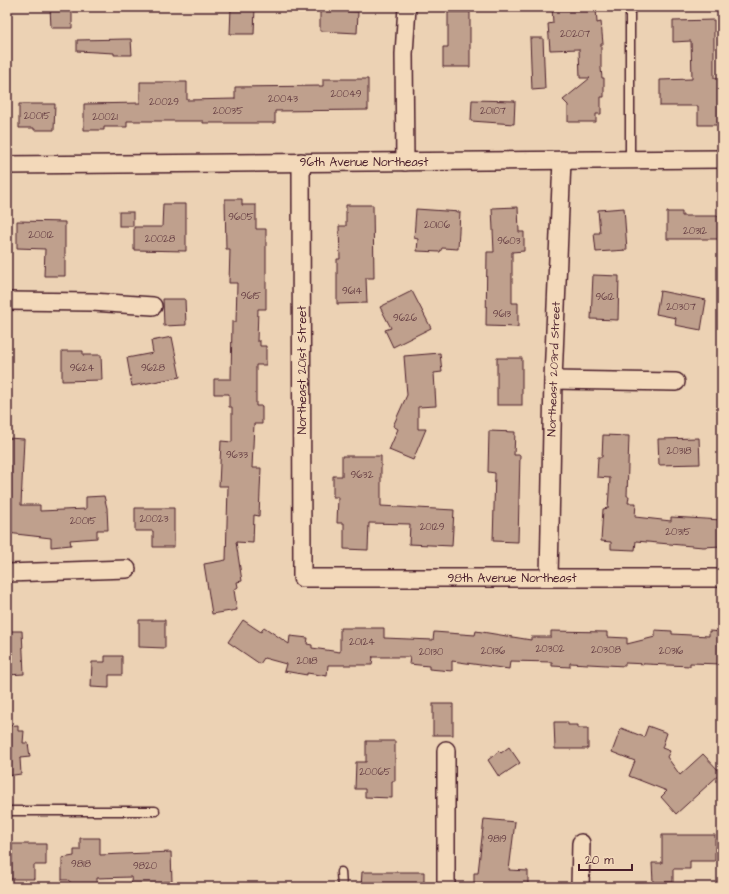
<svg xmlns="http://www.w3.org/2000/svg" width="729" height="894" viewBox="0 0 729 894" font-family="'Architects Daughter',sans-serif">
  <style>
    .building { fill: #bfa08d; stroke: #4a1f2b }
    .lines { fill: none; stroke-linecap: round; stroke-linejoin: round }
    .lane-casing { stroke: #4a1f2b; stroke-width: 11 }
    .street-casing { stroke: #4a1f2b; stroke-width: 20 }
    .lane { stroke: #f3d9ba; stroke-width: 8 }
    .street { stroke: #f3d9ba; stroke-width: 17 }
    .labels { text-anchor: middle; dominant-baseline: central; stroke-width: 3; stroke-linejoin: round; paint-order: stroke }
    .number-label { font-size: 10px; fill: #673f44 }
    .street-label { font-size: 12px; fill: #4a1f2b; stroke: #f3d9ba }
  </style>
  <rect width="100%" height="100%" fill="#ecd2b4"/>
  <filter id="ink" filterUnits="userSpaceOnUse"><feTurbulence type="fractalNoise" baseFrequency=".025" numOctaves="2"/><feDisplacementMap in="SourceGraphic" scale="8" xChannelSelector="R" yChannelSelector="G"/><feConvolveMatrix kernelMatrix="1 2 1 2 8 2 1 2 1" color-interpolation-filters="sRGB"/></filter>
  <g filter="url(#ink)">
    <g class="building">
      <polygon points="50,7 72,7 72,28 51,28"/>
      <polygon points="231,7 255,7 254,34 230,34"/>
      <polygon points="552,7 596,7 597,23 601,22 603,44 601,44 601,68 602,78 604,78 604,97 601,97 601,114 596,114 596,122 568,122 568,105 563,100 590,78 580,78 579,49 550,50 548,24 553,23"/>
      <polygon points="320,10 358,12 357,33 320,31"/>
      <polygon points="448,12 470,12 470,67 443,67 443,47 448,47"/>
      <polygon points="714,20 714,78 722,77 722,125 698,125 698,106 660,106 660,80 692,79 691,41 673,42 673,21"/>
      <polygon points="530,38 543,38 545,89 532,90"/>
      <polygon points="127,39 131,39 132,55 114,55 114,53 77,51 77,40"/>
      <polygon points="323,79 368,79 368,110 275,111 275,123 203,123 203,121 127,121 127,127 104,127 104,130 84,130 84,104 140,103 140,82 187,82 187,100 235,99 235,87 323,86"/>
      <polygon points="472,100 515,101 514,124 471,121"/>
      <polygon points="19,104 55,104 54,130 34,130 34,128 19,128"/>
      <polygon points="225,199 242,199 242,205 256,205 256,229 266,229 266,309 258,309 257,341 260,341 260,346 266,346 266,365 256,365 256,406 262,406 262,424 254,424 252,468 261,468 259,516 254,515 253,543 236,542 242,581 237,582 238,587 234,590 237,610 212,614 204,564 226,560 228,486 219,486 221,441 232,442 232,407 229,407 229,394 214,394 214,379 231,379 232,322 236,322 237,283 229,283 230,249 226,249"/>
      <polygon points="163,204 186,204 186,251 134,250 134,227 162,227"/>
      <polygon points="346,205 373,205 374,278 366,278 367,303 337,304 337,259 340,259 339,226 346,226"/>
      <polygon points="518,207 519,232 524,232 524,251 512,252 512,303 518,303 518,327 486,326 487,252 494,252 492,208"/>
      <polygon points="624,208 627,250 596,252 594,233 600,233 598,210"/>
      <polygon points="416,209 460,212 458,249 442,248 440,252 417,251 418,239 414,238"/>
      <rect x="119" y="212" width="14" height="14"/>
      <polygon points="667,212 682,212 682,216 720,216 720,223 722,223 722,239 667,239"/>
      <polygon points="17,221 65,222 65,276 44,276 45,249 17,248"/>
      <polygon points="593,275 619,276 618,320 591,319"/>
      <polygon points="412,291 431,328 393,347 385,330 391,328 380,307"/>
      <polygon points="660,291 706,300 701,330 675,325 676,318 656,314"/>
      <polygon points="163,299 185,299 186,325 164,326"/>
      <polygon points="172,337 180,377 132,386 127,358 153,353 151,341"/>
      <polygon points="62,351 83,351 83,355 101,355 102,380 62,381"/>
      <polygon points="440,353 442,372 434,373 436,406 418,407 418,429 426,429 413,460 389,450 398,429 393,426 407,395 404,356"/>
      <rect x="497" y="358" width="25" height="47"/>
      <polygon points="489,431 515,432 514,455 520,455 518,542 493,541 495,473 488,472"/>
      <polygon points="603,435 629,436 627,496 629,496 628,503 636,503 635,517 671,521 671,517 722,520 722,546 703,547 636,541 635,550 611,549 611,542 601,541 603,509 608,508 610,478 597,477 598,457 602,457"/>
      <polygon points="7,438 24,439 21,505 40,505 40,511 86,509 86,497 104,496 107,508 108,530 97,530 97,538 70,540 71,545 51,547 51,538 7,533"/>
      <polygon points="699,438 700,464 659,465 658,439"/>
      <polygon points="342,456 381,456 381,506 454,510 452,546 409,544 410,524 369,523 368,550 344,549 344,523 337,523 338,497 333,497 333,476 342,476"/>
      <polygon points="135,508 174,508 174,547 153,547 153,531 135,531"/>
      <polygon points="139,620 165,620 165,648 139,647"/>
      <polygon points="243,620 261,632 264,627 289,644 290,636 308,638 307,644 312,645 312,648 340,652 340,628 384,628 384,638 433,640 434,632 475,635 476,631 531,640 531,637 551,637 551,631 607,632 607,637 627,638 627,644 655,637 655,630 672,631 672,634 709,636 709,631 722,632 722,664 690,663 690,666 625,663 625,666 570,663 570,667 552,666 552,662 510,661 509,669 452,661 452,671 429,669 429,666 409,664 410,657 372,657 373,657 372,665 328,665 327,676 307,673 307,675 284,671 286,664 264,658 260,664 228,642"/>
      <polygon points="7,631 22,631 24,674 7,675"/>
      <polygon points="105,656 122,656 122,675 109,675 109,688 91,687 92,662 105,662"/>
      <rect x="433" y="704" width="20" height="31"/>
      <polygon points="554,722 568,722 568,725 578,725 578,728 588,728 588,749 555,749"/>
      <polygon points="18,725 18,731 24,731 23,743 28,743 30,757 20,758 21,774 7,776 7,726"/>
      <polygon points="648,726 667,733 662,748 670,751 667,757 680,775 703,754 721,773 676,814 661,797 667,791 629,776 635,761 612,752 621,728 644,737"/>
      <polygon points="366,741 395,741 395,781 392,781 392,798 365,797 365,789 355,789 356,762 366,762"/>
      <polygon points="509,747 520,763 499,777 488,760 499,751 501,753"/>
      <polygon points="484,819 515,822 509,870 528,871 528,887 474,887 474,873 478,873"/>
      <polygon points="662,835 715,835 715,861 690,861 690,869 673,869 673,882 653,882 652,863 662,863"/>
      <polygon points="80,838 100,838 100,855 171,852 172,882 163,882 163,887 132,887 131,877 97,878 97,883 86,885 83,887 76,887 68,880 62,880 62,858 74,856 74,850 80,850"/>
      <polygon points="7,844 46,844 46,865 34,865 34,879 7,879"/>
      <polygon points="362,872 424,872 424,886 361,887"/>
    </g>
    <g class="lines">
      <g class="lane-casing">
        <g id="lane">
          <polyline points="630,160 630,7"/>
          <polyline points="7,811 155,811"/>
          <polyline points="341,872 342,887"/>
        </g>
      </g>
      <g class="street-casing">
        <g id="street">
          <polyline points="301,162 302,578 722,578"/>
          <polyline points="405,162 404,54 407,7"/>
          <polyline points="7,165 722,159"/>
          <polyline points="7,301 92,302 153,306"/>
          <polyline points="553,380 676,382"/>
          <polyline points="7,573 127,569"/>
          <polyline points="549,578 553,380 562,160"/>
          <polyline points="446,887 446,750"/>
          <polyline points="580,887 581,843"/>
        </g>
      </g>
      <use href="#lane" class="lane"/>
      <use href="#street" class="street"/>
    </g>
  </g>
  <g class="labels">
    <g class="number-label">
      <text x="575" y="34">20207</text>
      <text x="346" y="94">20049</text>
      <text x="283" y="99">20043</text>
      <text x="164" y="102">20029</text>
      <text x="228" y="111">20035</text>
      <text x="493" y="111">20107</text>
      <text x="37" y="116">20015</text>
      <text x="105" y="117">20021</text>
      <text x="241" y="217">9605</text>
      <text x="437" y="225">20106</text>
      <text x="695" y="231">20312</text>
      <text x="41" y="235">20012</text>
      <text x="160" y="239">20028</text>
      <text x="509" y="241">9603</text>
      <text x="352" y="291">9614</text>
      <text x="251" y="296">9615</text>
      <text x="605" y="297">9612</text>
      <text x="681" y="307">20307</text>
      <text x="502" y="314">9613</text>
      <text x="405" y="318">9626</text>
      <text x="82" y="368">9624</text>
      <text x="153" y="368">9628</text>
      <text x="679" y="451">20318</text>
      <text x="237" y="455">9633</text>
      <text x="362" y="475">9632</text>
      <text x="154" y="519">20023</text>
      <text x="83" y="521">20015</text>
      <text x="432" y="527">20129</text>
      <text x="678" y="532">20315</text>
      <text x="362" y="642">20124</text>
      <text x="550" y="649">20302</text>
      <text x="606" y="650">20308</text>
      <text x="493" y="651">20136</text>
      <text x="671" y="651">20316</text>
      <text x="431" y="652">20130</text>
      <text x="307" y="661">20118</text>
      <text x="375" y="772">20065</text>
      <text x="497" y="839">9819</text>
      <text x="81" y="864">9818</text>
      <text x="145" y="866">9820</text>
    </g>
    <g class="street-label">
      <text x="364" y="162">96th Avenue Northeast</text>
      <text transform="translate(554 369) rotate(-88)">Northeast 203rd Street</text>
      <text transform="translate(302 370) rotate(-90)">Northeast 201st Street</text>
      <text x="512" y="578">98th Avenue Northeast</text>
    </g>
  </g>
  <rect width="729" height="894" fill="none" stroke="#f3d9ba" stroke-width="24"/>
  <rect x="12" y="12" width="705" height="870" fill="none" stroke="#4a1f2b" stroke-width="1.5" filter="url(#ink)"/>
  <path d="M579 864v6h53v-6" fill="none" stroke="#4a1f2b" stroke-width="2"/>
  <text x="585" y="864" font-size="12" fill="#4a1f2b" stroke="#f3d9ba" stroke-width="3" paint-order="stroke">20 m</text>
</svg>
